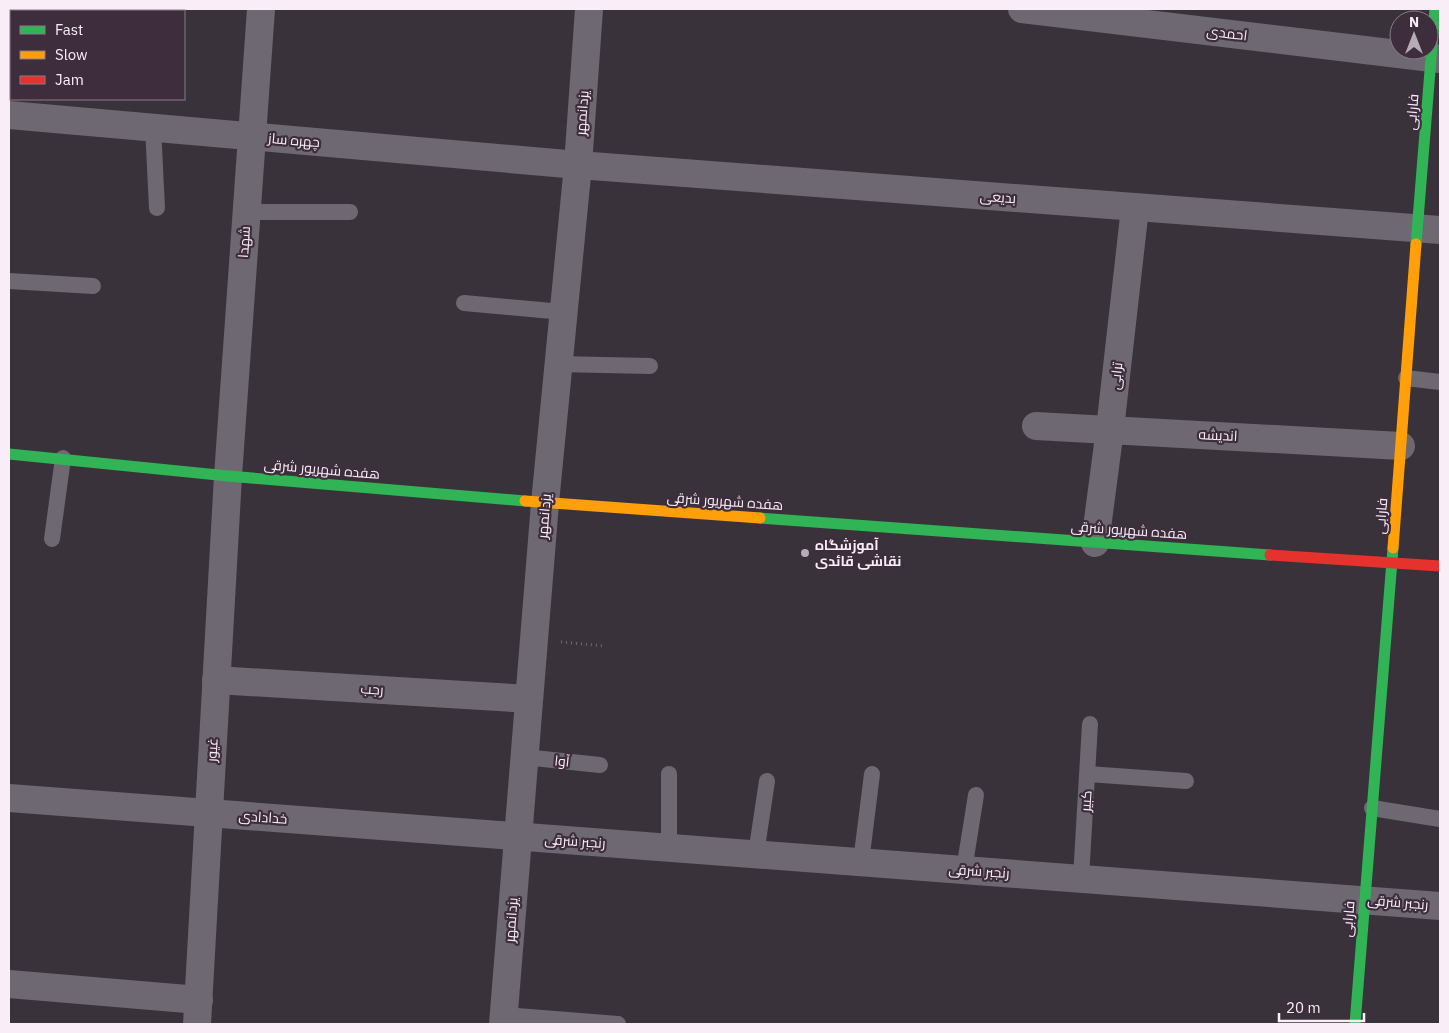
<svg xmlns="http://www.w3.org/2000/svg" width="1449" height="1033" viewBox="0 0 1449 1033" font-family="'IBM Plex Sans',Cairo,sans-serif">
  <style>
    .lines { fill: none; stroke-linecap: round; stroke-linejoin: round }
    .path { stroke: #706971; stroke-width: 3; stroke-dasharray: 1 4; stroke-linecap: butt }
    .lane { stroke: #6d6871; stroke-width: 16 }
    .street { stroke: #6d6871; stroke-width: 28 }
    .fast { stroke: #30b455; stroke-width: 11 }
    .slow { stroke: #ff9f0a; stroke-width: 11 }
    .jam { stroke: #e5322d; stroke-width: 11 }
    .poi-dot { fill: #b6acb6; stroke: #3e2e3d; stroke-width: 2 }
    .labels { text-anchor: middle; dominant-baseline: central; stroke-width: 4.5; stroke-linejoin: round; paint-order: stroke }
    .street-label { font-size: 14px; fill: #f9eef8; stroke: #3e2e3d }
    .poi-label { font-size: 14px; font-weight: bold; fill: #f9eef8; stroke: #3e2e3d; text-anchor: start }
  </style>
  <rect width="100%" height="100%" fill="#3a323a"/>
  <g class="lines">
    <polyline class="path" points="561,642 605,646"/>
    <g class="lane">
      <polyline points="153,127 157,208"/>
      <polyline points="247,212 350,212"/>
      <polyline points="9,281 93,286"/>
      <polyline points="464,303 563,312"/>
      <polyline points="558,364 650,366"/>
      <polyline points="1406,378 1440,382"/>
      <polyline points="52,539 63,458"/>
      <polyline points="524,757 600,765"/>
      <polyline points="669,774 669,848"/>
      <polyline points="1088,774 1186,781"/>
      <polyline points="1372,808 1440,819"/>
      <polyline points="756,854 767,781"/>
      <polyline points="861,862 872,774"/>
      <polyline points="964,870 976,795"/>
      <polyline points="1081,878 1090,724"/>
      <polyline points="504,1015 618,1024"/>
    </g>
    <g class="street">
      <polyline points="1022,9 1440,59"/>
      <polyline points="9,115 578,165 1440,230"/>
      <polyline points="1036,426 1401,446"/>
      <polyline points="1095,543 1110,429 1135,208"/>
      <polyline points="216,680 529,699"/>
      <polyline points="9,798 1440,906"/>
      <polyline points="9,984 199,1000"/>
      <polyline points="197,1024 228,476 261,9"/>
      <polyline points="503,1024 545,503 578,165 589,9"/>
    </g>
    <g class="fast">
      <polyline points="1416,244 1435,9"/>
      <polyline points="9,454 228,476 525,501"/>
      <polyline points="760,518 1270,555"/>
      <polyline points="1355,1024 1393,548"/>
    </g>
    <g class="slow">
      <polyline points="525,501 760,518"/>
      <polyline points="1393,548 1416,244"/>
    </g>
    <polyline class="jam" points="1270,555 1440,566"/>
  </g>
  <circle class="poi-dot" cx="805" cy="553" r="5"/>
  <g class="labels">
    <g class="street-label">
      <text transform="translate(1227 33) rotate(7)">احمدی</text>
      <text transform="translate(1412 112) rotate(-85)">فارابی</text>
      <text transform="translate(582 113) rotate(-86)">یزدانمهر</text>
      <text transform="translate(294 140) rotate(5)">چهره ساز</text>
      <text transform="translate(998 197) rotate(4)">بدیعی</text>
      <text transform="translate(244 242) rotate(-86)">شهدا</text>
      <text transform="translate(1116 376) rotate(-84)">ترابی</text>
      <text transform="translate(1218 435) rotate(3)">اندیشه</text>
      <text transform="translate(322 469) rotate(5)">هفده شهریور شرقی</text>
      <text transform="translate(725 501) rotate(4)">هفده شهریور شرقی</text>
      <text transform="translate(544 516) rotate(-85)">یزدانمهر</text>
      <text transform="translate(1381 516) rotate(-86)">فارابی</text>
      <text transform="translate(1129 530) rotate(4)">هفده شهریور شرقی</text>
      <text transform="translate(372 689) rotate(4)">رجب</text>
      <text transform="translate(212 750) rotate(-87)">غیور</text>
      <text transform="translate(562 761) rotate(6)">آوا</text>
      <text transform="translate(1086 801) rotate(-86)">کبیر</text>
      <text transform="translate(263 817) rotate(4)">خدادادی</text>
      <text transform="translate(575 841) rotate(4)">رنجبر شرقی</text>
      <text transform="translate(979 871) rotate(4)">رنجبر شرقی</text>
      <text transform="translate(1398 902) rotate(5)">رنجبر شرقی</text>
      <text transform="translate(1348 919) rotate(-85)">فارابی</text>
      <text transform="translate(511 920) rotate(-86)">یزدانمهر</text>
    </g>
    <g class="poi-label">
      <text x="815" y="545">آموزشگاه<tspan x="815" dy="16">نقاشی قائدی</tspan></text>
    </g>
  </g>
  <rect width="1449" height="1033" fill="none" stroke="#f9eef8" stroke-width="20"/>
  <rect x="10" y="10" width="175" height="90" fill="#3e2e3d" stroke="#897b88"/>
  <rect x="20" y="26" width="25" height="8" fill="#30b455" stroke="#897b88"/>
  <text x="55" y="35" font-size="15" fill="#f9eef8">Fast</text>
  <rect x="20" y="51" width="25" height="8" fill="#ff9f0a" stroke="#897b88"/>
  <text x="55" y="60" font-size="15" fill="#f9eef8">Slow</text>
  <rect x="20" y="76" width="25" height="8" fill="#e5322d" stroke="#897b88"/>
  <text x="55" y="85" font-size="15" fill="#f9eef8">Jam</text>
  <g transform="translate(1414 35)"><circle r="24" fill="#3e2e3d" stroke="#897b88"/>
  <path d="M0-4L9 19L0 12L-9 19Z" fill="#b6acb6"/>
  <text y="-8" font-size="14" font-weight="bold" text-anchor="middle" fill="#f9eef8">N</text>
  </g>
  <path d="M1279 1013v8h85v-8" fill="none" stroke="#f9eef8" stroke-width="2.5"/>
  <text x="1286" y="1013" font-size="15" fill="#f9eef8" stroke="#3e2e3d" stroke-width="4" paint-order="stroke">20 m</text>
</svg>
